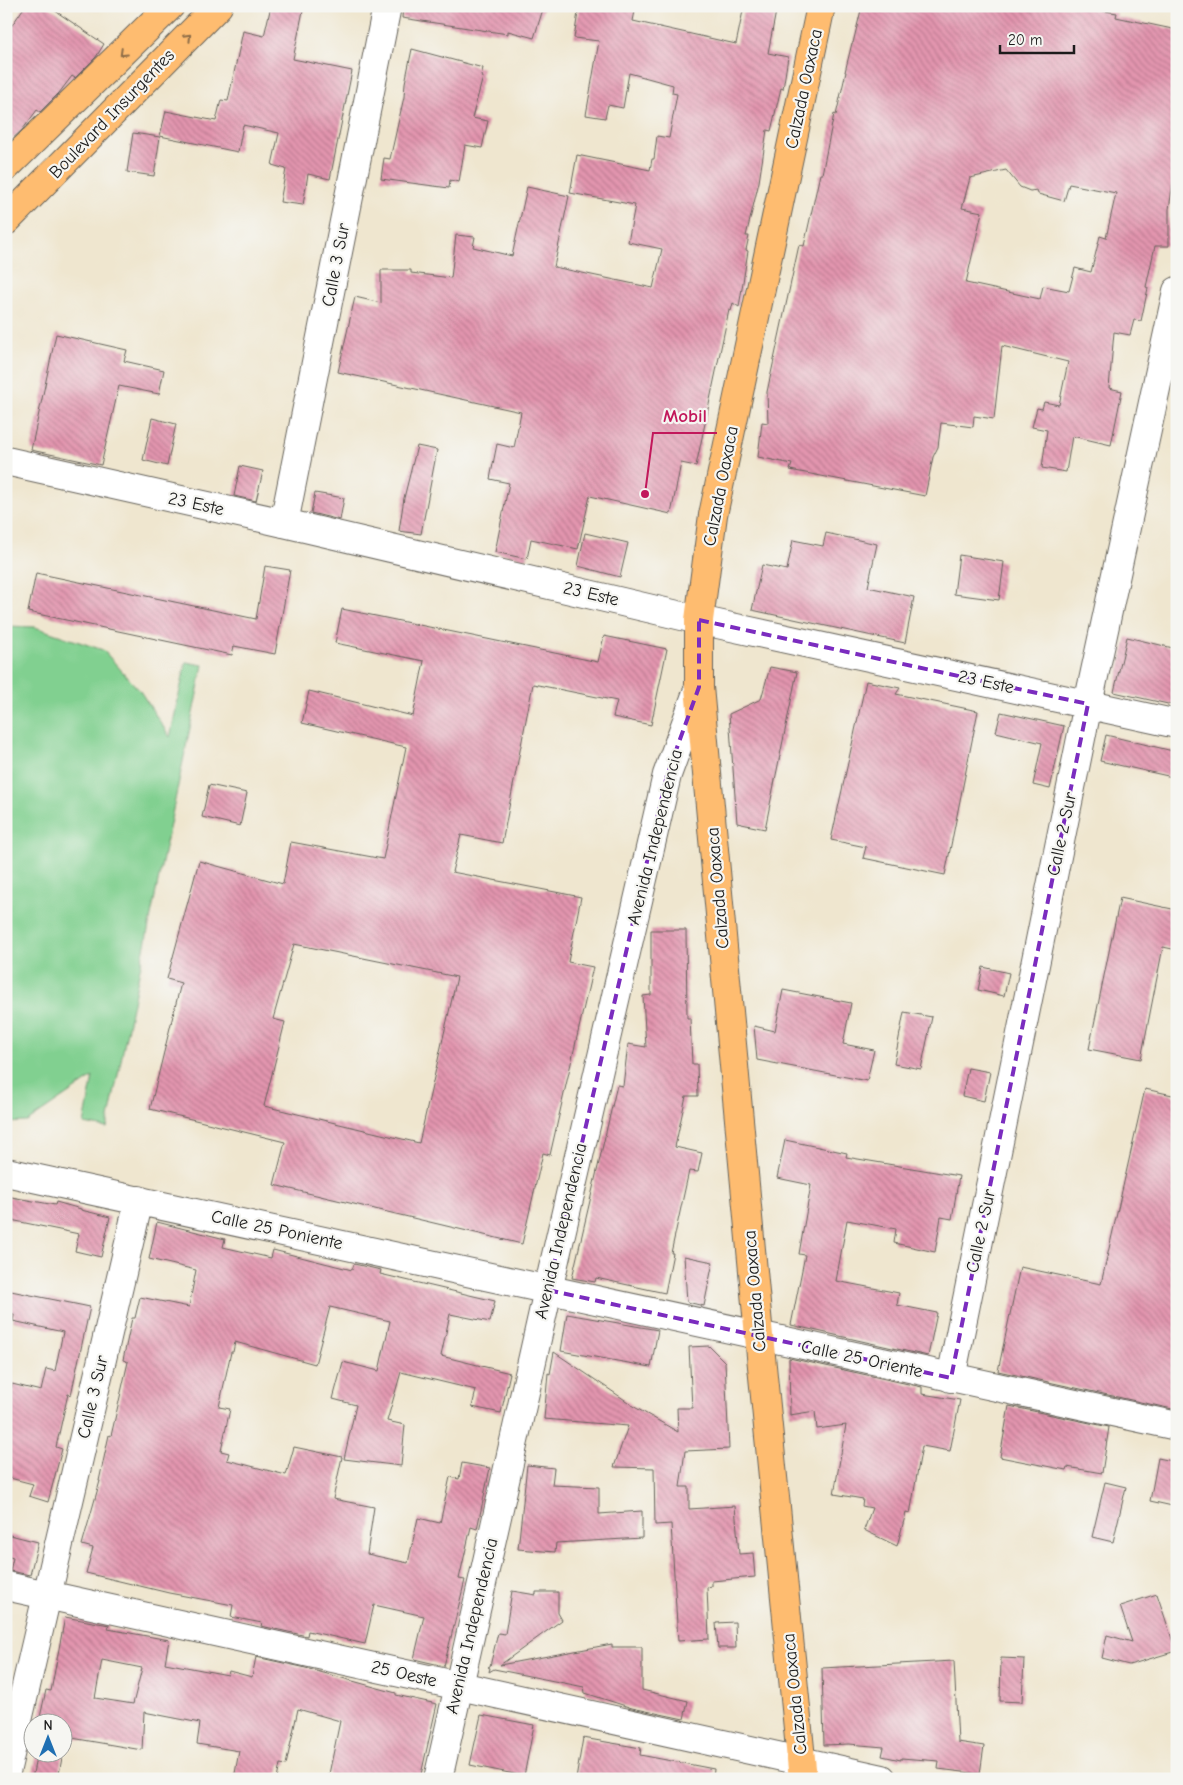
<svg xmlns="http://www.w3.org/2000/svg" width="1183" height="1785" viewBox="0 0 1183 1785" font-family="'Comic Neue',sans-serif">
  <style>
    .pitch { fill: #81d090; stroke: #4e7656 }
    .building { fill: url(#building-back-hatch); fill-rule: evenodd }
    .lines { fill: none; stroke-linecap: round; stroke-linejoin: round }
    .minor-casing { stroke: #66635b; stroke-width: 30 }
    .major-casing { stroke: #66635b; stroke-width: 30 }
    .minor { stroke: #fff; stroke-width: 28 }
    .major { stroke: #febc70; stroke-width: 28 }
    .oneway { stroke: #8d6c46 }
    .marked { fill: none; stroke: #7b2cbf; stroke-width: 4; stroke-dasharray: 10 6; stroke-linejoin: round }
    .labels { text-anchor: middle; dominant-baseline: central; stroke-width: 4.5; stroke-linejoin: round; paint-order: stroke }
    .street-label { font-size: 18px; fill: #1c1c1c; stroke: #f6f6f2 }
    .leader { fill: none; stroke: #c2185b; stroke-width: 2 }
    .callout-dot { fill: #c2185b; stroke: #f6f6f2; stroke-width: 2 }
    .callout-label { font-size: 19px; text-anchor: middle; font-weight: bold; fill: #c2185b; stroke: #f6f6f2; stroke-width: 4.5; stroke-linejoin: round; paint-order: stroke }
  </style>
  <defs>
    <pattern id="building-back-hatch" width="6" height="6" patternUnits="userSpaceOnUse" patternTransform="scale(1.25)"><rect width="6" height="6" fill="#e395af"/><path d="M-1 5l2 2M0 0l6 6M5-1l2 2" fill="none" stroke="#b7798e"/></pattern>
  </defs>
  <rect width="100%" height="100%" fill="#f6f6f2"/>
  <filter id="ink" filterUnits="userSpaceOnUse"><feTurbulence type="fractalNoise" baseFrequency=".02" numOctaves="2"/><feDisplacementMap in="SourceGraphic" scale="10" xChannelSelector="R" yChannelSelector="G"/><feConvolveMatrix kernelMatrix="1 2 1 2 8 2 1 2 1" color-interpolation-filters="sRGB"/></filter>
  <filter id="wash" filterUnits="userSpaceOnUse"><feTurbulence type="fractalNoise" baseFrequency=".0096" numOctaves="4" result="noise"/><feDisplacementMap in="SourceGraphic" scale="20" xChannelSelector="R" yChannelSelector="G"/><feGaussianBlur stdDeviation="1.12" result="paint"/><feColorMatrix in="noise" values="0 0 0 0 0 0 0 0 0 0 0 0 0 0 0 0 0 1.4 0 .05"/><feComposite in="paint" operator="in"/></filter>
  <g filter="url(#wash)">
    <rect width="100%" height="100%" fill="#efe6cf"/>
    <polygon class="pitch" points="6,626 35,627 103,650 140,691 170,737 186,662 203,665 107,1128 84,1124 93,1077 27,1122 6,1123"/>
    <g id="blocks">
      <g class="building">
        <polygon points="25,6 48,6 104,44 96,57 75,78 72,76 59,93 40,112 37,110 23,129 6,145 6,34"/>
        <polygon points="271,6 304,6 293,59 352,71 330,179 308,174 303,205 280,202 286,169 272,165 279,133 243,125 238,152 160,136 166,111 216,121 221,100 228,101 243,31 264,36"/>
        <polygon points="403,6 544,6 534,38 508,31 508,34 402,18"/>
        <polygon points="579,6 636,6 633,21 736,44 744,6 777,6 768,53 788,57 783,89 781,88 771,131 767,130 759,182 746,236 749,236 746,250 748,251 739,307 733,303 731,311 729,310 696,466 681,463 671,514 590,496 578,549 531,539 527,559 495,552 509,483 490,479 497,444 514,448 521,412 338,372 355,297 381,303 381,270 411,270 411,273 451,278 456,235 475,237 473,247 512,256 527,187 569,196 554,267 653,288 662,249 628,242 635,205 570,193 577,155 650,170 652,159 654,159 657,136 669,138 677,94 672,93 673,85 629,73 623,108 608,105 605,118 586,115 599,41 574,38"/>
        <path d="M862,6H1075L1117,13L1116,17L1177,30V74L1171,103L1177,104V176H1174L1169,209V246H1155L1146,287L1148,288L1141,321L1134,320L1130,335L1114,332L1109,388L1122,391L1111,445L1072,436L1066,472L1042,468L1047,430L1032,427L1037,408L1042,409L1044,402L1059,405L1068,362L1002,346L994,419L974,416L973,427L941,423L938,447L933,457L925,496L790,470L792,464L758,457L762,422L768,423L767,392L799,245L804,246L820,174H822L834,114L836,115L846,72H845L852,43H853ZM1006,170L1020,187L1030,191L1037,190L1038,194L1064,201L1069,184L1116,193L1106,238L1100,236L1091,272L1075,268L1069,291L1043,286L1040,299L966,283L982,212L962,208L970,178Z"/>
        <polygon points="412,49 483,68 481,76 483,77 472,118 488,121 482,148 465,145 459,182 450,180 449,188 381,179 384,158 390,159 404,97 405,83"/>
        <polygon points="133,133 160,137 154,176 127,172"/>
        <polygon points="56,334 127,350 124,361 164,370 159,394 119,386 101,465 31,450"/>
        <polygon points="152,418 176,424 167,466 143,460"/>
        <polygon points="417,446 437,450 421,534 399,531 404,498"/>
        <polygon points="240,466 263,471 256,501 234,496"/>
        <polygon points="315,493 344,498 340,520 311,513"/>
        <polygon points="585,533 628,543 620,577 578,566"/>
        <polygon points="826,533 877,544 868,587 914,597 905,643 752,610 762,565 787,570 793,540 823,546"/>
        <polygon points="959,555 1004,562 999,600 954,594"/>
        <polygon points="265,566 290,570 275,654 234,646 232,655 28,612 36,573 256,619"/>
        <path d="M342,609L598,662L604,636L667,649L651,725L613,717L617,701L533,684L502,843L461,835L452,872L581,897L568,962L593,967L550,1155L543,1153L522,1244L274,1185L285,1142L150,1109L181,983L167,979L199,861L283,884L291,842L383,859L406,747L302,723L309,691L413,716L424,661L335,643ZM294,944L457,977L419,1143L264,1106L285,1022L273,1019Z"/>
        <polygon points="1127,637 1177,649 1177,706 1114,692"/>
        <polygon points="770,667 797,672 765,829 737,823 729,714 761,699"/>
        <polygon points="866,681 900,688 896,694 978,711 945,875 863,858 866,847 831,840"/>
        <polygon points="1001,712 1064,726 1050,789 1033,785 1042,743 996,732"/>
        <polygon points="1106,735 1177,752 1177,778 1100,761"/>
        <polygon points="209,785 247,793 240,826 202,817"/>
        <polygon points="1120,898 1177,910 1177,950 1163,947 1141,1059 1089,1049"/>
        <polygon points="651,930 686,930 687,1018 690,1018 692,1064 697,1064 698,1096 686,1096 675,1147 702,1153 698,1172 689,1171 671,1253 673,1253 665,1293 596,1278 595,1282 572,1278 617,1085 623,1086 628,1044 646,1047 643,996 651,995"/>
        <polygon points="983,967 1009,973 1004,996 978,990"/>
        <polygon points="783,990 851,1003 843,1044 874,1050 867,1081 757,1060 754,1026 775,1031"/>
        <polygon points="904,1012 932,1017 921,1069 894,1064"/>
        <polygon points="968,1068 990,1072 984,1101 962,1096"/>
        <polygon points="1145,1089 1177,1096 1177,1410 998,1371 1020,1267 1101,1284"/>
        <polygon points="785,1140 847,1153 846,1157 959,1176 952,1219 941,1217 935,1252 894,1243 896,1229 847,1220 836,1281 899,1293 897,1305 937,1313 928,1356 791,1325 805,1255 799,1254 811,1185 777,1178"/>
        <polygon points="6,1196 55,1205 56,1202 81,1209 81,1210 110,1217 101,1257 75,1251 79,1234 6,1219"/>
        <polygon points="157,1222 225,1239 223,1247 271,1258 273,1250 352,1270 354,1264 381,1270 380,1274 495,1301 490,1322 450,1314 441,1356 510,1373 501,1413 472,1407 476,1390 401,1372 387,1421 405,1425 401,1466 344,1459 356,1405 333,1399 343,1362 379,1371 390,1321 330,1307 315,1364 235,1342 233,1352 231,1352 219,1407 230,1409 221,1451 229,1453 227,1460 286,1475 294,1447 342,1457 333,1499 374,1507 367,1554 408,1563 418,1518 440,1523 450,1477 459,1479 462,1463 490,1468 477,1529 471,1527 459,1579 465,1580 444,1666 414,1659 424,1616 374,1605 365,1644 308,1631 307,1636 261,1626 262,1623 231,1617 233,1605 169,1593 86,1573 93,1548 82,1545 100,1481 99,1481 109,1435 111,1436 128,1362 123,1360 132,1318 135,1318 140,1297 189,1307 196,1270 149,1259"/>
        <polygon points="684,1256 713,1262 704,1306 687,1302"/>
        <polygon points="6,1290 90,1307 71,1395 68,1394 56,1447 62,1449 48,1502 29,1496 33,1484 6,1477 6,1406 12,1384 41,1391 46,1369 55,1371 63,1332 13,1321 14,1315 6,1314"/>
        <polygon points="567,1314 658,1330 651,1367 561,1351"/>
        <polygon points="709,1346 725,1362 729,1449 685,1451 680,1487 689,1487 689,1509 735,1506 739,1554 753,1553 755,1577 712,1581 712,1586 707,1587 709,1639 678,1641 671,1524 655,1525 654,1468 614,1467 628,1426 544,1419 548,1373 550,1374 554,1352 631,1404 631,1405 678,1432 677,1408 692,1408 689,1347"/>
        <polygon points="789,1358 922,1387 922,1394 960,1400 950,1451 922,1446 910,1514 906,1513 897,1546 864,1530 872,1508 862,1506 863,1499 834,1494 846,1425 817,1429 815,1411 790,1415"/>
        <polygon points="1009,1406 1109,1427 1102,1473 1067,1467 1066,1470 1000,1457"/>
        <polygon points="1158,1458 1177,1462 1177,1507 1150,1501"/>
        <polygon points="527,1465 554,1468 552,1485 599,1487 599,1514 642,1511 642,1538 556,1543 555,1552 518,1549"/>
        <polygon points="1105,1482 1126,1487 1113,1542 1092,1537"/>
        <polygon points="6,1534 38,1542 30,1575 10,1571 13,1558 6,1556"/>
        <polygon points="512,1591 536,1595 536,1592 558,1592 558,1613 562,1620 500,1665 612,1644 612,1647 642,1647 642,1690 688,1701 684,1719 632,1708 585,1693 584,1687 494,1669 489,1672 490,1668 488,1667 490,1666 498,1633 505,1634"/>
        <polygon points="1157,1594 1176,1651 1129,1665 1102,1658 1107,1635 1132,1642 1120,1606"/>
        <path d="M65,1617L109,1625L108,1629L169,1640L165,1663L228,1675L229,1671L252,1677L256,1657L302,1667L396,1693V1695L437,1704L420,1779H328L340,1721L298,1709L286,1765L280,1764L277,1779H234L239,1751L197,1744L200,1723L144,1712L142,1750L66,1737L58,1779H32L37,1752H62V1722H39L46,1690L51,1691ZM102,1660L142,1668L133,1704L95,1698Z"/>
        <polygon points="735,1622 736,1648 718,1648 716,1623"/>
        <polygon points="1001,1658 1024,1659 1022,1702 1000,1701"/>
        <polygon points="954,1661 958,1742 984,1746 980,1774 938,1769 939,1761 901,1758 901,1760 882,1756 884,1747 849,1744 824,1745 822,1668"/>
        <polygon points="481,1715 534,1725 524,1776 470,1765"/>
        <polygon points="583,1738 641,1748 640,1755 714,1769 713,1779 576,1779"/>
      </g>
    </g>
  </g>
  <g filter="url(#ink)">
    <use href="#blocks" fill-opacity="0" stroke="#66635b" stroke-width="1"/>
    <g class="lines">
      <g class="minor-casing">
        <g id="minor">
          <polyline points="6,461 284,523 699,620 1177,724"/>
          <polyline points="284,523 387,6"/>
          <polyline points="6,1172 1177,1426"/>
          <polyline points="951,1378 1088,704 1177,291"/>
          <polyline points="6,1586 882,1779"/>
          <polyline points="6,1772 139,1200"/>
          <polyline points="438,1779 548,1290 667,775 699,687"/>
        </g>
      </g>
      <g class="major-casing">
        <g id="major">
          <polyline points="6,167 170,6"/>
          <polyline points="6,221 218,6"/>
          <polyline points="803,1779 759,1336 699,687 699,620 713,515 821,6"/>
        </g>
      </g>
      <use href="#minor" class="minor"/>
      <use href="#major" class="major"/>
    </g>
    <defs><path id="oneway-chevron" d="M-2-3.5L2.5 0L-2 3.5" fill="none" stroke-width="1.6" stroke-linecap="round" stroke-linejoin="round" transform="scale(1.25)"/></defs>
    <g class="oneway">
      <use href="#oneway-chevron" transform="translate(188 37) rotate(-46)"/>
      <use href="#oneway-chevron" transform="translate(123 53) rotate(136)"/>
    </g>
  </g>
  <path class="marked" d="M699,620L1088,704L951,1378L548,1290L667,775L699,687Z"/>
  <g class="labels">
    <g class="street-label">
      <text transform="translate(804 89) rotate(-78)">Calzada Oaxaca</text>
      <text transform="translate(112 114) rotate(-46)">Boulevard Insurgentes</text>
      <text transform="translate(336 265) rotate(-79)">Calle 3 Sur</text>
      <text transform="translate(721 486) rotate(-79)">Calzada Oaxaca</text>
      <text transform="translate(196 504) rotate(12)">23 Este</text>
      <text transform="translate(591 594) rotate(13)">23 Este</text>
      <text transform="translate(986 682) rotate(12)">23 Este</text>
      <text transform="translate(1062 834) rotate(-78)">Calle 2 Sur</text>
      <text transform="translate(655 837) rotate(-76)">Avenida Independencia</text>
      <text transform="translate(718 888) rotate(-95)">Calzada Oaxaca</text>
      <text transform="translate(277 1230) rotate(12)">Calle 25 Poniente</text>
      <text transform="translate(561 1231) rotate(-77)">Avenida Independencia</text>
      <text transform="translate(981 1231) rotate(-78)">Calle 2 Sur</text>
      <text transform="translate(755 1291) rotate(-95)">Calzada Oaxaca</text>
      <text transform="translate(862 1359) rotate(12)">Calle 25 Oriente</text>
      <text transform="translate(93 1397) rotate(-77)">Calle 3 Sur</text>
      <text transform="translate(472 1626) rotate(-77)">Avenida Independencia</text>
      <text transform="translate(404 1674) rotate(13)">25 Oeste</text>
      <text transform="translate(795 1694) rotate(-96)">Calzada Oaxaca</text>
    </g>
  </g>
  <path class="leader" d="M645 494L653 433H717"/>
  <circle class="callout-dot" cx="645" cy="494" r="5"/>
  <g class="callout-label">
    <text x="685" y="422">Mobil</text>
  </g>
  <rect width="1183" height="1785" fill="none" stroke="#f6f6f2" stroke-width="25"/>
  <g transform="translate(48 1738)"><circle r="24" fill="#f6f6f2" stroke="#9f9f9c"/>
  <path d="M0-4L9 19L0 12L-9 19Z" fill="#1f6fb2"/>
  <text y="-8" font-size="14" font-weight="bold" text-anchor="middle" fill="#1c1c1c">N</text>
  </g>
  <path d="M1000 45v8h74v-8" fill="none" stroke="#1c1c1c" stroke-width="2.5"/>
  <text x="1008" y="45" font-size="15" fill="#1c1c1c" stroke="#f6f6f2" stroke-width="4" paint-order="stroke">20 m</text>
</svg>
